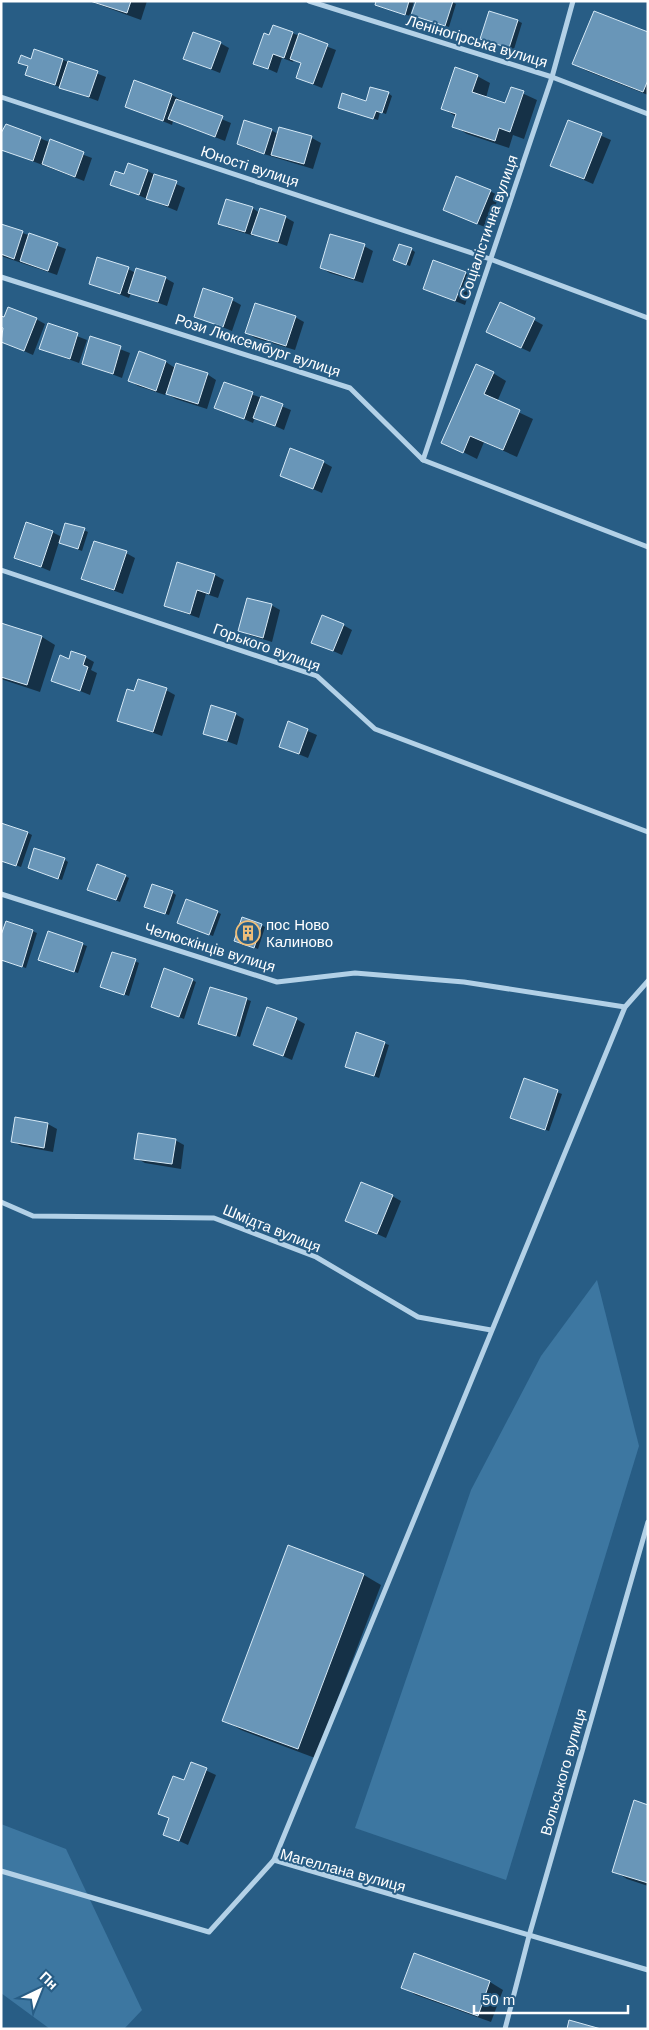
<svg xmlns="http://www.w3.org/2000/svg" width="649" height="2030" viewBox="0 0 649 2030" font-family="Arial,sans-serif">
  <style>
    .green { fill: #3d77a1 }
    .shadow { fill: #0007 }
    .building { fill: #6996b8; stroke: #d6e9f6 }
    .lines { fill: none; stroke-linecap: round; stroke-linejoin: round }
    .minor { stroke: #b3d1e7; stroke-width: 5 }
    .labels { text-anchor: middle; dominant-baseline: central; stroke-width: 4; stroke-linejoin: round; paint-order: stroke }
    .street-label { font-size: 15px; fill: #fff; stroke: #285d85 }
    .poi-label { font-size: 15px; fill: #fff; stroke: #285d85; text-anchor: start }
  </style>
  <rect width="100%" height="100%" fill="#285d85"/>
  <g class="green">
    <polygon points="597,1280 639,1446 506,1880 355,1828 471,1490 541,1356"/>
    <polygon points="1,1824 66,1849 142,2010 124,2029 50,2029 1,1993"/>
  </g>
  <g class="shadow">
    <polygon points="89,1 147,1 141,20"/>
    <polygon points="377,1 414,1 410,16 381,7"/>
    <polygon points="452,2 456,4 449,27 413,15"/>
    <polygon points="518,21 522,23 514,49 482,39"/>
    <polygon points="292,33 336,50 322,88 297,78 302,64 294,60 293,62 282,58 277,73 255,63"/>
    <polygon points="648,34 648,95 587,71 574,64"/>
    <polygon points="220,43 229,48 220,73 185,59"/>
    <polygon points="32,60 63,60 106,77 98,101 27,75 29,68 20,62"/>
    <polygon points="477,76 490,83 486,98 506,105 511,88 537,100 524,139 513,135 509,148 467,134 454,126 455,116 442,108"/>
    <polygon points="135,82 172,95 181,100 180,102 231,123 225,141 173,121 172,125 126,106"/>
    <polygon points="388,93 392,96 386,114 380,112 378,120 339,108 366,102"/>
    <polygon points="569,122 611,140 593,184 552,166"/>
    <polygon points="7,126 92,158 84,181 1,149"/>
    <polygon points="280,129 312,138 321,143 313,169 247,149 238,144 271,130 278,134"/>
    <polygon points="147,171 185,188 177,211 111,184 125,175"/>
    <polygon points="490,191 499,196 487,228 444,210"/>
    <polygon points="252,208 260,213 285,217 294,222 287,246 254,234 254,236 228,228 219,223"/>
    <polygon points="1,225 66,249 57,275 1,256"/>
    <polygon points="364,246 373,251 363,283 330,273 321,268"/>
    <polygon points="411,249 415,252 410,266 399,262"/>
    <polygon points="128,269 136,273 165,278 174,283 167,306 131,293 129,298 90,283"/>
    <polygon points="465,273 474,278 465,305 424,289"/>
    <polygon points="232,300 241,305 232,331 195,316"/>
    <polygon points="295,317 304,322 295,350 255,338 247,333"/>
    <polygon points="36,319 45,324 33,355 1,341 4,329 1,327"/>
    <polygon points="534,320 543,325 530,352 496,336"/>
    <polygon points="48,325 87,340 79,363 41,349"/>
    <polygon points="91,338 130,353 122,378 83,363"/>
    <polygon points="166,362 175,368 207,374 216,380 207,409 176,399 165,393 165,395 138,386 129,380"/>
    <polygon points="493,373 506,381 497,402 533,419 517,457 484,442 477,459 443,442"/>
    <polygon points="224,383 291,410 284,430 255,417 253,423 216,407"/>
    <polygon points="323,462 332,467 322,493 281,475"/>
    <polygon points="84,530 88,532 82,551 59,542 50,571 16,557 52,532 62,537"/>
    <polygon points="126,553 135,558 123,594 82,579"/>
    <polygon points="178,563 215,575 224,580 218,598 206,594 199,618 165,606"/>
    <polygon points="271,605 280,610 272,642 249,635 240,630"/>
    <polygon points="1,624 42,637 55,645 40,692 1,679"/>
    <polygon points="343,625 352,630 342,655 313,642"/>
    <polygon points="85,657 94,662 91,670 97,673 90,695 53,680"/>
    <polygon points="166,690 175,695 162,736 118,720"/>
    <polygon points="235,714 244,719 237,745 204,733"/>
    <polygon points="289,723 317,735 308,758 281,747"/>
    <polygon points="28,833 32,835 21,867 1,860"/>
    <polygon points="64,859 68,862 62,880 29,868"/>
    <polygon points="125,876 129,878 120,902 93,891"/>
    <polygon points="172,892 176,895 169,915 150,909"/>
    <polygon points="217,912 221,914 213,936 183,925"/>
    <polygon points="261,925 265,927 258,949 235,941"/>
    <polygon points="32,931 37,933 26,968 1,960 1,936"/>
    <polygon points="49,933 87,946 78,973 40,960"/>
    <polygon points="135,961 139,963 129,996 106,988"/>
    <polygon points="192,980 196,982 184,1019 152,1007"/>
    <polygon points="211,988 251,1001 240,1037 200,1024"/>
    <polygon points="296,1019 305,1024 292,1060 254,1044"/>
    <polygon points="357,1034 389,1045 379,1078 347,1066"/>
    <polygon points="524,1080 562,1094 549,1131 515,1120"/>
    <polygon points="16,1118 48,1124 57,1129 53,1152 21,1146 12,1141"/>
    <polygon points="175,1140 184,1145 181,1169 145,1163 136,1158"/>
    <polygon points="392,1196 401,1201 386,1238 346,1220"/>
    <polygon points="289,1547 364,1575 381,1585 315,1758 241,1730 224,1720"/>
    <polygon points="192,1764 216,1775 188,1845 164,1834 170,1819 159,1813 185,1781"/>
    <polygon points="648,1806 648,1886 627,1879 614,1871"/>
    <polygon points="414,1954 490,1982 503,1990 491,2022 416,1995 403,1987"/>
  </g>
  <g class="building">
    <polygon points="90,1 131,1 127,13"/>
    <polygon points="376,1 409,1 405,15 375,5"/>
    <polygon points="416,1 453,1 445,26 411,15"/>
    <polygon points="489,11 518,20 509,48 480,39"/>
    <polygon points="594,11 648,32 648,80 643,92 572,64"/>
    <polygon points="273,25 293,32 284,58 273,54 268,69 253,64 264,33 269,35"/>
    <polygon points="193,32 221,42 211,69 183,59"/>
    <polygon points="299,33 328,44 313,84 296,78 301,63 290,59"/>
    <polygon points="34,49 63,59 55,85 25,75 28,66 18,63 21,55 31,59"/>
    <polygon points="68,61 98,71 89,97 59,88"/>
    <polygon points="455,67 478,75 472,92 505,103 511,87 524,91 510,132 499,128 495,141 452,127 456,114 441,109"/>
    <polygon points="134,80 172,94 163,121 125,107"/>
    <polygon points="370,87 389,92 382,113 376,111 373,119 338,108 342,93 366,101"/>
    <polygon points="176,99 223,116 215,137 168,119"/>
    <polygon points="244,120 272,129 264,154 237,144"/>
    <polygon points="568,120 602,133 584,179 550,166"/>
    <polygon points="6,124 41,137 33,161 1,150 1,133"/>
    <polygon points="279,127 312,136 304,164 271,155"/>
    <polygon points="50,139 84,152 75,177 42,164"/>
    <polygon points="128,163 148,170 139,195 110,185 115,171 124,174"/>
    <polygon points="154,174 177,181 168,206 146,199"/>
    <polygon points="456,176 491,190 477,224 443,210"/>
    <polygon points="226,199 253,207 245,232 218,224"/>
    <polygon points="260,208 286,216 278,242 251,234"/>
    <polygon points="1,224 23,231 14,259 1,254"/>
    <polygon points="29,233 58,243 48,271 20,261"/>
    <polygon points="330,234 365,244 354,279 320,268"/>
    <polygon points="399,244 412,248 406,265 393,260"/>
    <polygon points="97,257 129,267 120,294 89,284"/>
    <polygon points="433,260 466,272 455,301 423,289"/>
    <polygon points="136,268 166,277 158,302 128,293"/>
    <polygon points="203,288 233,298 223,327 194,317"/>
    <polygon points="500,302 535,318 521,348 486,332"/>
    <polygon points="255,303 296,316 286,346 245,333"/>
    <polygon points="8,307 37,318 24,351 1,342 3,328 1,327 1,316 4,317"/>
    <polygon points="48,323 78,333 70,359 39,349"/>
    <polygon points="90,336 121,346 113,374 82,364"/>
    <polygon points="139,351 166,361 156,391 128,381"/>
    <polygon points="176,363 208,373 198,404 166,394"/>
    <polygon points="476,364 494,372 484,394 520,410 503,450 470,436 463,453 441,443"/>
    <polygon points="224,382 253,392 244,419 214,408"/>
    <polygon points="261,396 283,404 275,426 253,418"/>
    <polygon points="290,448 324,461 313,489 280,476"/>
    <polygon points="26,522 53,531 41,567 14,558"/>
    <polygon points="65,523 85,528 78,549 59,543"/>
    <polygon points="94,541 127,551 114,590 81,579"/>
    <polygon points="177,562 215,574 209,594 197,590 190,614 164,606"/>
    <polygon points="247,598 272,604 263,638 238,631"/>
    <polygon points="322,615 344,624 333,651 311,643"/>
    <polygon points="1,623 42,636 27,685 1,677"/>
    <polygon points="71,651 86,656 83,665 88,667 80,691 51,681 60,655 69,659"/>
    <polygon points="138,679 167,688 153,732 117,721 127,689 134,691"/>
    <polygon points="211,705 236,713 227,741 203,734"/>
    <polygon points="288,721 308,729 299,754 279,747"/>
    <polygon points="1,823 28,832 16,866 1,861"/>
    <polygon points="34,848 65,858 58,879 28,868"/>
    <polygon points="97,864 126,875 116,900 87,890"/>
    <polygon points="152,884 173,891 165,914 144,907"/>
    <polygon points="186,899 218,911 209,935 177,923"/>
    <polygon points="242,917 262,924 254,948 234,941"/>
    <polygon points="6,921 33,930 22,967 1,960 1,935"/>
    <polygon points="48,931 83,943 74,972 38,960"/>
    <polygon points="112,952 136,959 124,995 100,987"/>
    <polygon points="164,968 193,979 179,1017 151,1007"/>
    <polygon points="210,987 247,998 236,1036 198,1024"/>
    <polygon points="267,1007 297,1018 283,1056 253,1045"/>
    <polygon points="356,1032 385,1042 374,1076 345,1067"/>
    <polygon points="524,1078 558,1090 545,1130 510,1118"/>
    <polygon points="15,1117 48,1123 44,1148 11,1142"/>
    <polygon points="138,1133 176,1139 172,1164 134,1159"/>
    <polygon points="361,1182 393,1195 377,1234 345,1221"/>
    <polygon points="288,1545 364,1574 298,1749 222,1721"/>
    <polygon points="191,1762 207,1768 179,1841 163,1835 169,1818 158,1814 173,1776 184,1780"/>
    <polygon points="634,1800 648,1805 648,1883 612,1872"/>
    <polygon points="414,1953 490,1981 478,2016 401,1988"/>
    <polygon points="569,2020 601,2029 567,2029"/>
  </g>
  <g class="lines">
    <g class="minor">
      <polyline points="309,1 552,77 648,114"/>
      <polyline points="1,97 490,259 648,318"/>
      <polyline points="1,277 350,388 423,460 648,547"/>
      <polyline points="423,460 552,77 573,1"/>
      <polyline points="1,570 317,676 375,729 648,832"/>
      <polyline points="1,894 277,982 355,973 464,982 625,1007"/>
      <polyline points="1,1202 33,1216 214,1218 316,1257 418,1317 491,1330"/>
      <polyline points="274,1860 625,1007 648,981"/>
      <polyline points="1,1871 209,1932 274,1860 648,1970"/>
      <polyline points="505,2029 529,1936 648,1522"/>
    </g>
  </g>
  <defs>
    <g id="building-ring" transform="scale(1.25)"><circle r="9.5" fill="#285d85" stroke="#efbe79" stroke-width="1.5"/><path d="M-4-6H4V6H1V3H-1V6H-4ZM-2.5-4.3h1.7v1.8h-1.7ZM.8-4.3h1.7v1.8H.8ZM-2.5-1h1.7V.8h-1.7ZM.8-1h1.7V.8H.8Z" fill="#efbe79"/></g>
  </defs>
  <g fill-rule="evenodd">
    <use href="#building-ring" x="248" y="933"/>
  </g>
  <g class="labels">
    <g class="street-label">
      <text transform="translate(477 41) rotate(17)">Леніногірська вулиця</text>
      <text transform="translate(250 166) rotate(18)">Юності вулиця</text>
      <text transform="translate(488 227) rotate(-71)">Соціалістична вулиця</text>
      <text transform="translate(258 345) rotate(18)">Рози Люксембург вулиця</text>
      <text transform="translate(267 647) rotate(20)">Горького вулиця</text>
      <text transform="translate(210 947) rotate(17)">Челюскінців вулиця</text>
      <text transform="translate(272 1228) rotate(22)">Шмідта вулиця</text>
      <text transform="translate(563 1772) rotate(-74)">Вольського вулиця</text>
      <text transform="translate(343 1870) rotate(15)">Магеллана вулиця</text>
    </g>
    <g class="poi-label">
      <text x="266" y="924">пос Ново<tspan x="266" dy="17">Калиново</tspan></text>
    </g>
  </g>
  <rect width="649" height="2030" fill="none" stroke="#ffffff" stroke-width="5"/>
  <g transform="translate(40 1990) rotate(43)" stroke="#285d85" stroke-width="4" paint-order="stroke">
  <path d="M0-4L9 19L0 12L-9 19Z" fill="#ffffff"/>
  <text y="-8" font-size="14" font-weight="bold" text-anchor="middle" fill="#ffffff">Пн</text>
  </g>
  <path d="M474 2005v8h154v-8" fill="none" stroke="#ffffff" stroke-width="2.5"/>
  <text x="482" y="2005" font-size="15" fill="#ffffff" stroke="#285d85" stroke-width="4" paint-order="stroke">50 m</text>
</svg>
